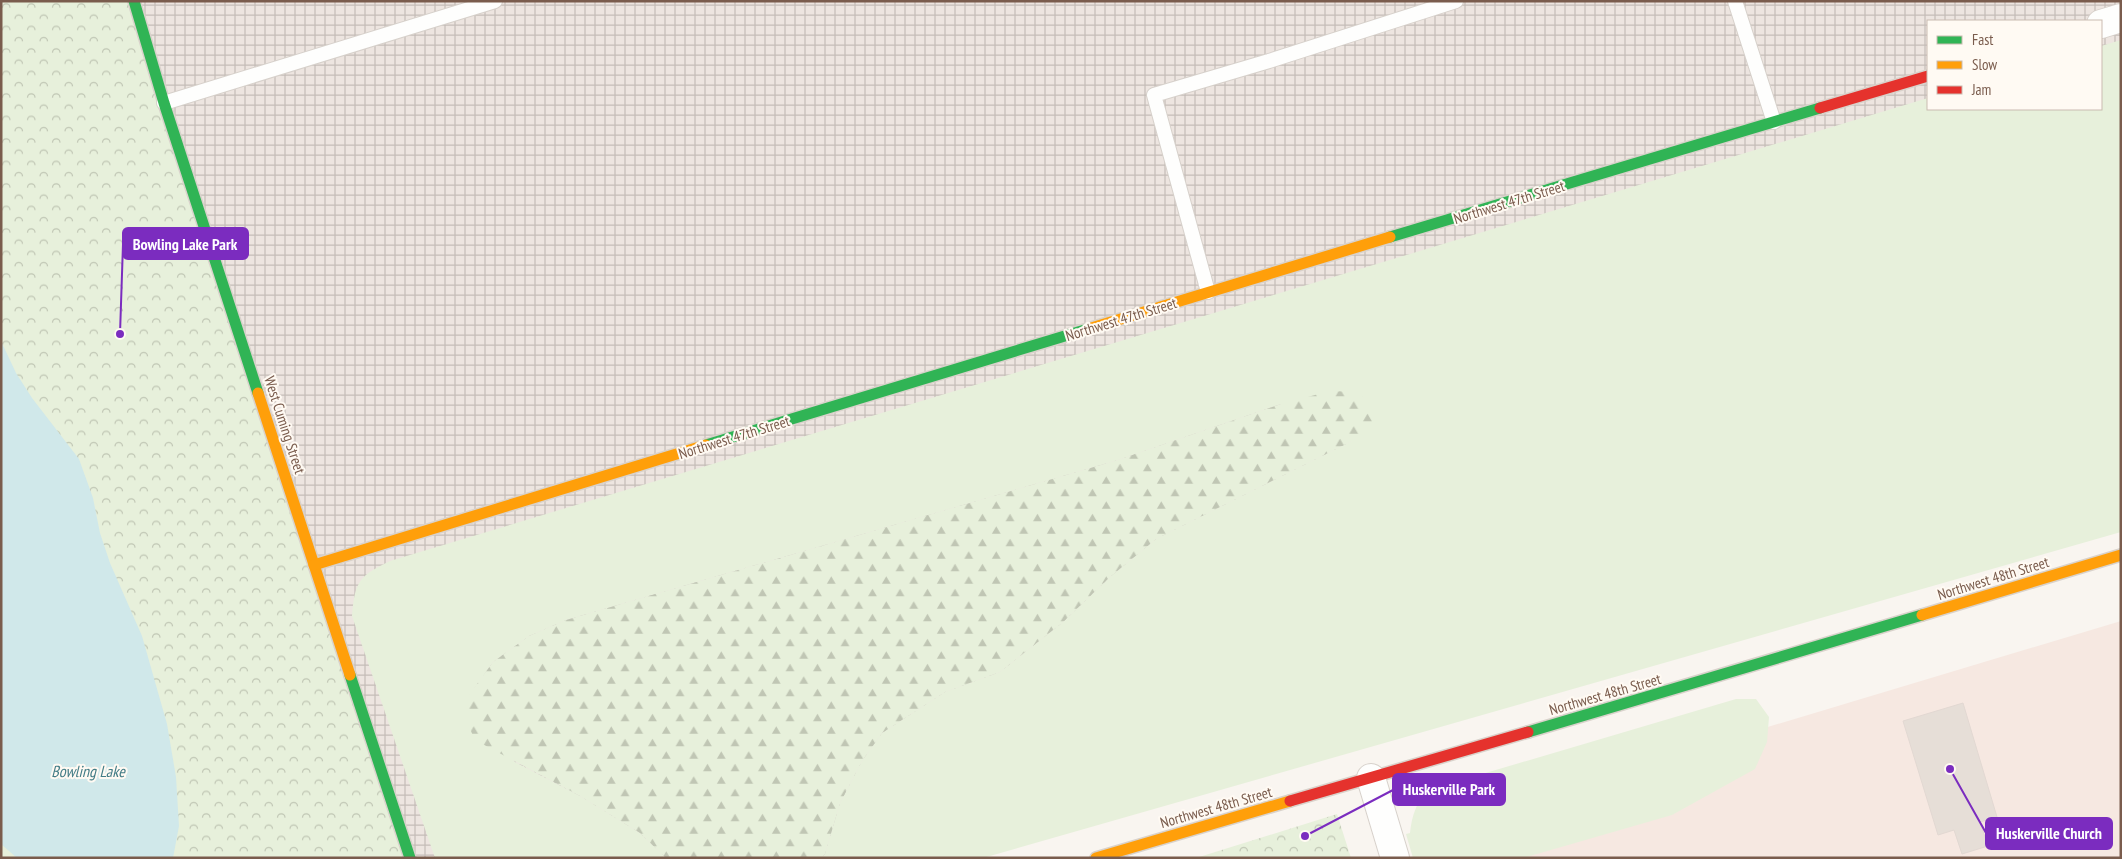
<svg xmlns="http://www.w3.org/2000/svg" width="2122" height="859" viewBox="0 0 2122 859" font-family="'PT Sans Narrow',sans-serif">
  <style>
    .commercial { fill: #f6e8e1 }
    .industrial { fill: url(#industrial-grid); fill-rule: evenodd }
    .grass { fill: #e7f0db }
    .forest { fill: url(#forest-firs) }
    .park { fill: url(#park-crowns) }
    .water { fill: #d0e8ea }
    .building { fill: #e6ded7; stroke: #e2d8d2 }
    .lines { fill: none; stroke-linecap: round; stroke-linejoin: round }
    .lane-casing { stroke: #d7d1cb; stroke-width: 16 }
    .street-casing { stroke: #d7d1cb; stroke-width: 30 }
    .fast-casing { stroke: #d9d2cb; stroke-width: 14 }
    .slow-casing { stroke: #d9d2cb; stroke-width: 14 }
    .jam-casing { stroke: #d9d2cb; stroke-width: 14 }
    .lane { stroke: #fefefd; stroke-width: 14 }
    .street { stroke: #fefefd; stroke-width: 28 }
    .fast { stroke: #30b455; stroke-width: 11 }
    .slow { stroke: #ff9f0a; stroke-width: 11 }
    .jam { stroke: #e5322d; stroke-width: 11 }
    .labels { text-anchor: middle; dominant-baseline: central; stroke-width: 4; stroke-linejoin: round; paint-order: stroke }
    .street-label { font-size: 15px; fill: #7a5c4d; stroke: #fffaf3 }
    .water-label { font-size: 16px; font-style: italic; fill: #437c86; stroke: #fffaf3 }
    .leader { fill: none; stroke: #7b2cbf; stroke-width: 2 }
    .callout-dot { fill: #7b2cbf; stroke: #fffaf3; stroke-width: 2 }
    .callout { fill: #7b2cbf; stroke: #7b2cbf; stroke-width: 2 }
    .callout-label { font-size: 16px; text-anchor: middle; font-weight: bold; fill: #fff }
  </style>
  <defs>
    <pattern id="industrial-grid" width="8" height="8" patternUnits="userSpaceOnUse" patternTransform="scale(1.25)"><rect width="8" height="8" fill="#ede5e0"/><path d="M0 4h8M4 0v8" fill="none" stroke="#c5bdb8"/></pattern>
    <pattern id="forest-firs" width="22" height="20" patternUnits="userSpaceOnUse" patternTransform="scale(1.25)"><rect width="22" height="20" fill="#e7f0db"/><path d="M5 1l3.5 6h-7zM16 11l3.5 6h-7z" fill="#c0c6b4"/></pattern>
    <pattern id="park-crowns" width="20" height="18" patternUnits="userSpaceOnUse" patternTransform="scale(1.25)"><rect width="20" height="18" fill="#e7f0db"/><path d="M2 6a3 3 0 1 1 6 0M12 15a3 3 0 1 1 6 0" fill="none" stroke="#c0c6b4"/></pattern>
  </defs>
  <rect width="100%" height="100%" fill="#f9f5f0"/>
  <polygon class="commercial" points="2121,621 2121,858 1440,858 1431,828"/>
  <path class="industrial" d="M1,1H2121V496L885,858H1ZM1928,21H2101V109H1928Z"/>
  <g class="grass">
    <path d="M2121,40V532L983,858H821L825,854L840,803L862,761L882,733L945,692L1000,672L1062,623L1110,577L1156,539L1352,441L1281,404L1118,460L566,620L529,636L493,662L461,707L515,762L580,796L640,833L666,858H435L352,616C355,581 359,576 390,561L1928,98V109H2101V46Z"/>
    <path d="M1736,699H1756L1769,717L1767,742L1755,769L1672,815L1523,858H1413L1406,834L1410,833C1412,815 1416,803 1428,790Z"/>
  </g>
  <polygon class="forest" points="1330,391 1359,392 1380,417 1352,441 1156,539 1110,577 1062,623 1000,672 945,692 882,733 862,761 840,803 825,854 821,858 666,858 640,833 580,796 475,740 460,707 493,662 529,636 566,620 1118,460 1281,404"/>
  <g class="park">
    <polygon points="1,1 134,1 410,858 1,858"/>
    <polygon points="1337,814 1351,858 1196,858"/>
  </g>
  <polygon class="water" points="1,341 16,373 32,398 79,459 93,498 100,533 110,563 142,636 167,724 176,777 179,826 173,858 17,858 1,844"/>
  <polygon class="building" points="1963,703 1997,817 1980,822 1988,846 1962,854 1954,830 1938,835 1903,721"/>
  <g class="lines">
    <g class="lane-casing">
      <g id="lane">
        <polyline points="1735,1 1774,122"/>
        <polyline points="164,103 495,1"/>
        <polyline points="1208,292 1154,95 1269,61 1456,1"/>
      </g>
    </g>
    <g class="street-casing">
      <g id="street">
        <polyline points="2101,24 2121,18"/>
        <polyline points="1371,778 1395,858"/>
      </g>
    </g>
    <g class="fast-casing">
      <g id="fast">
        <polyline points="134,1 164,103 258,393"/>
        <polyline points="1390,237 1820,108"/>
        <polyline points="706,445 1088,329"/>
        <polyline points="350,675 410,858"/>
        <polyline points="1528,732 1922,615"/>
      </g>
    </g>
    <g class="slow-casing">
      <g id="slow">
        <polyline points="1088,329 1390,237"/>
        <polyline points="258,393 350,675"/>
        <polyline points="314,565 706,445"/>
        <polyline points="1922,615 2121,555"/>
        <polyline points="1096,858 1290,801"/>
      </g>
    </g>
    <g class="jam-casing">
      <g id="jam">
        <polyline points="1820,108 1928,76"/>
        <polyline points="1290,801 1528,732"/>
      </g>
    </g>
    <use href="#lane" class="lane"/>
    <use href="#street" class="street"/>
    <use href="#fast" class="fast"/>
    <use href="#slow" class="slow"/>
    <use href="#jam" class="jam"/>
  </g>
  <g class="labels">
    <g class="street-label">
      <text transform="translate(1509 202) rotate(-17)">Northwest 47th Street</text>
      <text transform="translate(1121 319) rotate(-17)">Northwest 47th Street</text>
      <text transform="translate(285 425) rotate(72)">West Cuming Street</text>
      <text transform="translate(734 437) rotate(-17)">Northwest 47th Street</text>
      <text transform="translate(1993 578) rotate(-17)">Northwest 48th Street</text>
      <text transform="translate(1605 694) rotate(-16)">Northwest 48th Street</text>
      <text transform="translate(1216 807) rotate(-16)">Northwest 48th Street</text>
    </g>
    <g class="water-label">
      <text x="88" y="771">Bowling Lake</text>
    </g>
  </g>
  <path class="leader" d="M120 334L123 244M1305 836L1393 790M1950 769L1986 833"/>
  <g class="callout-dot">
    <circle cx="120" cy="334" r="5"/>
    <circle cx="1305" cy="836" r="5"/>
    <circle cx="1950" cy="769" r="5"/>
  </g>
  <g class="callout">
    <rect x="123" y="228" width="125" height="31" rx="5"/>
    <rect x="1393" y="774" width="112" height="31" rx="5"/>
    <rect x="1986" y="818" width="126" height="31" rx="5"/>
  </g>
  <g class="callout-label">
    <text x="185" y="250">Bowling Lake Park</text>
    <text x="1449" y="795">Huskerville Park</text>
    <text x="2049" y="839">Huskerville Church</text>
  </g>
  <rect width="2122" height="859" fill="none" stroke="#7a5c4d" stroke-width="5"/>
  <rect x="1927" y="20" width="175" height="90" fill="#fffaf3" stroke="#cabbb1"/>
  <rect x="1937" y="36" width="25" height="8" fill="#30b455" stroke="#cabbb1"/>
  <text x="1972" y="45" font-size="15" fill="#7a5c4d">Fast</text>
  <rect x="1937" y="61" width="25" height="8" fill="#ff9f0a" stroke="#cabbb1"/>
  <text x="1972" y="70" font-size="15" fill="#7a5c4d">Slow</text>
  <rect x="1937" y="86" width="25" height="8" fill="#e5322d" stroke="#cabbb1"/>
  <text x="1972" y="95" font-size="15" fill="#7a5c4d">Jam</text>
</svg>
